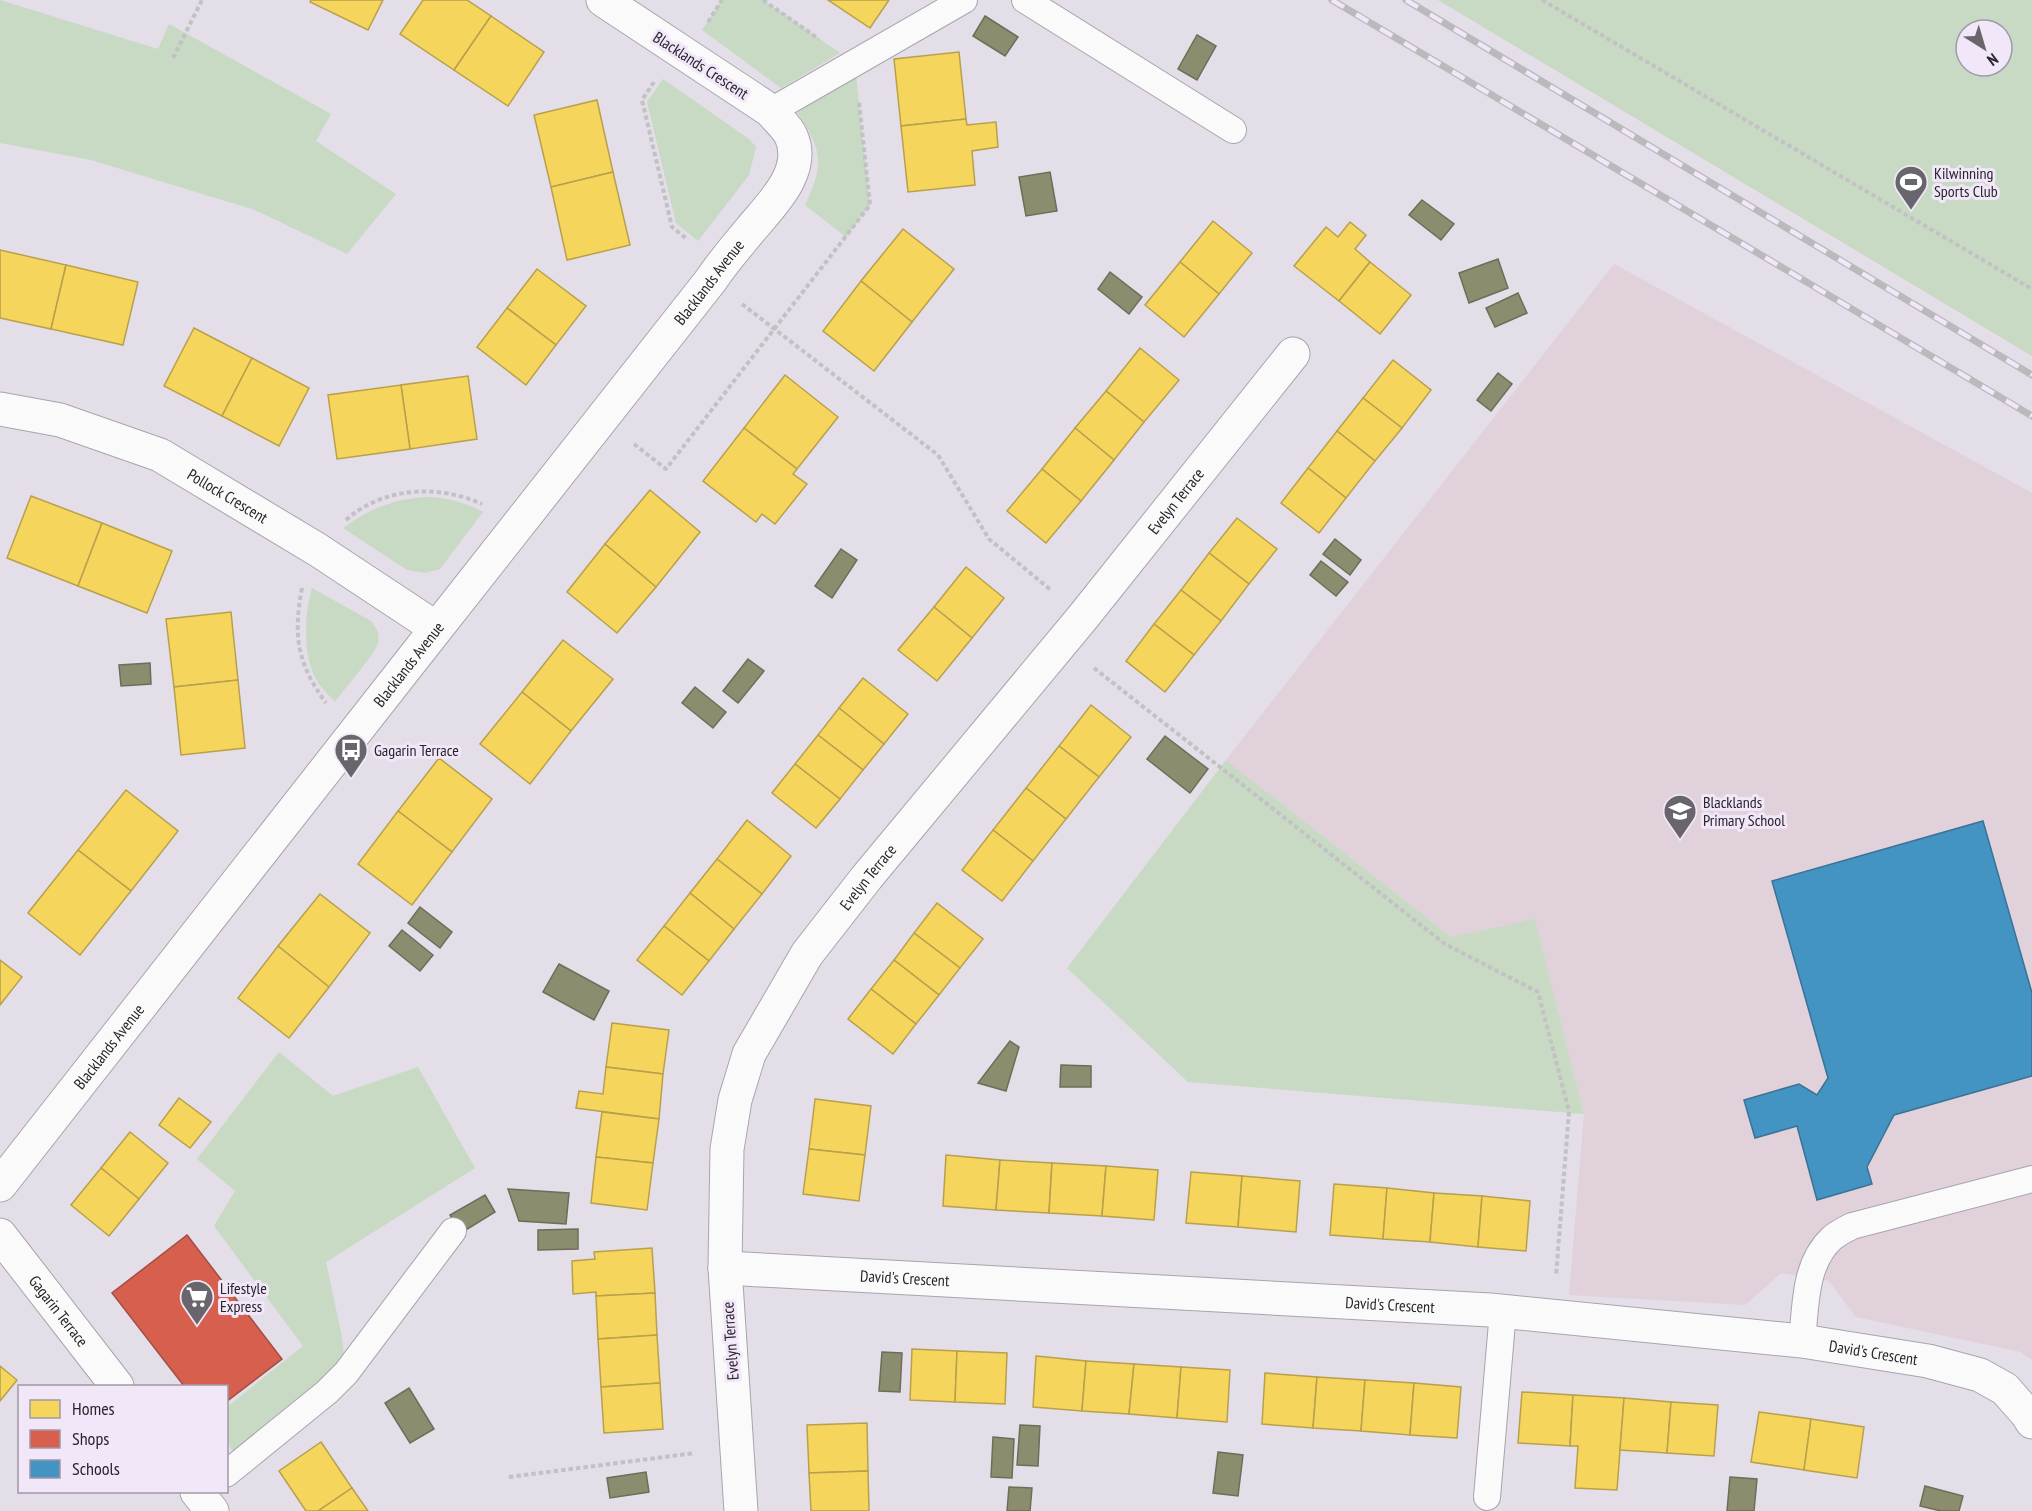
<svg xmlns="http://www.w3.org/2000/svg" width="2032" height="1511" viewBox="0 0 2032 1511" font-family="'PT Sans Narrow',sans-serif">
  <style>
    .education { fill: #e0d1db }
    .green { fill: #c8d9c4; fill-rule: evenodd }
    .homes { fill: #f6d55c; stroke: #b8a04d; stroke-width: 1.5 }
    .shops { fill: #d6604d; stroke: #a24e42; stroke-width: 1.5 }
    .schools { fill: #4393c3; stroke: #3b7295; stroke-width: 1.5 }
    .industry { fill: #8c8c6e; stroke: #6e6d5a; stroke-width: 1.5 }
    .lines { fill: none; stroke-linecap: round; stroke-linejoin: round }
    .lane-casing { stroke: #a8a4ac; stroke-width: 28 }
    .street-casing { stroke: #a8a4ac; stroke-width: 35 }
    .path { stroke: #c2c1c4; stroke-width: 4; stroke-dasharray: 4.5 3; stroke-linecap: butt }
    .lane { stroke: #fbfafb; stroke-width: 26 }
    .street { stroke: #fbfafb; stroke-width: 33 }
    .rail-casing { stroke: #bab9bb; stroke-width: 7 }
    .rail { stroke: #f1e7f9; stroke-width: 4.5; stroke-dasharray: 14; stroke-linecap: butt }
    .labels { text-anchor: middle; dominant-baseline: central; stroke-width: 6; stroke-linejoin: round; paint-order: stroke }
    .street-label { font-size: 16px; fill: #27242a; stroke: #f1e7f9 }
    .poi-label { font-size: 16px; fill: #27242a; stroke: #f1e7f9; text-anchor: start }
  </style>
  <rect width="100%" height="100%" fill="#e3dee7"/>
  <polygon class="education" points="1614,264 2032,493 2032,1360 2021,1352 1856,1317 1829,1281 1781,1273 1745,1305 1569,1295 1584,1114 1535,920 1451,937 1226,760"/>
  <g class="green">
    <polygon points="0,0 158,49 169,24 331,114 316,141 396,194 347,254 255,210 91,160 0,143"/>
    <polygon points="722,0 763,0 840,53 781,88 702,30"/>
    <path d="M1438,0H2032V356ZM1966,30H2002V66H1966Z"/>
    <path d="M856,75L870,205L846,237L805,205C825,165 822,148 797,113Z"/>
    <polygon points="663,79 749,139 756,147 749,175 698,241 676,223 647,102"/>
    <path d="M428,497C449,498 464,502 483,512L440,569L425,573L407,570L343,528C371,508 393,499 428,497Z"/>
    <path d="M312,588L371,621C377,628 380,634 378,643C376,653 343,690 335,702C330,696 323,690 319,684C302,658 304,616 312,588Z"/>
    <polygon points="1226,760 1451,937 1535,919 1584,1114 1188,1082 1067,968"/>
    <polygon points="279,1052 333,1096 418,1067 475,1168 326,1262 342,1337 344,1356 339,1369 235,1454 227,1443 227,1407 303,1346 214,1226 235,1191 197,1159"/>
  </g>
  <g class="homes">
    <polygon points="311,0 383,0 368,30 310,2"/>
    <polygon points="423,0 467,0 491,16 454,70 400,34"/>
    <polygon points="828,0 889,0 870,28"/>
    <polygon points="491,16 544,52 508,106 454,70"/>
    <polygon points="959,52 966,119 901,126 894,59"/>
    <polygon points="597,100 613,172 551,187 534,115"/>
    <polygon points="966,119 967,125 996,122 998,147 972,151 975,185 908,192 901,126"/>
    <polygon points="613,172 630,245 567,260 551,187"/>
    <polygon points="1213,221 1252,253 1219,294 1180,262"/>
    <polygon points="1350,222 1366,235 1355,249 1370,262 1339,301 1294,266 1326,227 1338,237"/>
    <polygon points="903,229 954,269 912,322 861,281"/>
    <polygon points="0,250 66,265 51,329 0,318"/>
    <polygon points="1180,262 1219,294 1184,337 1145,305"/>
    <polygon points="1370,262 1411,295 1380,334 1339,301"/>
    <polygon points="66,265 138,282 123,345 51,329"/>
    <polygon points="537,269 586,306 556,345 507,308"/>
    <polygon points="861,281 912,322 874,371 823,331"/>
    <polygon points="507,308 556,345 526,385 477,347"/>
    <polygon points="194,328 252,358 222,416 164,386"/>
    <polygon points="1140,348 1179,380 1144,422 1106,391"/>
    <polygon points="252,358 309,388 279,446 222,416"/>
    <polygon points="1393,360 1431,390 1402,428 1363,398"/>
    <polygon points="785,375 838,417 797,469 744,428"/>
    <polygon points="468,376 477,439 410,449 401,385"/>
    <polygon points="401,385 410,449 337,459 328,395"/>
    <polygon points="1106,391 1144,422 1114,460 1075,428"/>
    <polygon points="1363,398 1402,428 1375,461 1337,431"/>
    <polygon points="744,428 797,469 793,474 807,484 775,524 762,514 756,522 703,481"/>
    <polygon points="1075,428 1114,460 1081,501 1042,469"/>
    <polygon points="1337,431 1375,461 1346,498 1308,468"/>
    <polygon points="1308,468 1346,498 1319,533 1281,503"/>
    <polygon points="1042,469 1081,501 1046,543 1007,511"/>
    <polygon points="650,490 700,532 656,587 605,544"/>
    <polygon points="31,496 102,523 78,586 7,558"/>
    <polygon points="1237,518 1277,549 1249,584 1209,553"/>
    <polygon points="102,523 172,551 147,613 78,586"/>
    <polygon points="605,544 656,587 617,633 567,592"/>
    <polygon points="1209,553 1249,584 1221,621 1181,590"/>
    <polygon points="966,567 1004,598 972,638 934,607"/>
    <polygon points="1181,590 1221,621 1194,655 1154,624"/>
    <polygon points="934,607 972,638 937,681 898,650"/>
    <polygon points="231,612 238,680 174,687 166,619"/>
    <polygon points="1154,624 1194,655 1165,692 1126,661"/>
    <polygon points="563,640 613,679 571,731 522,692"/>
    <polygon points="863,678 908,714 884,744 839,708"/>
    <polygon points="238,680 245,748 181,755 174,687"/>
    <polygon points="522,692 571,731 530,784 480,744"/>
    <polygon points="1091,705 1131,737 1099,777 1059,746"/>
    <polygon points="839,708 884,744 863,770 818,735"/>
    <polygon points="818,735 863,770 840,799 795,764"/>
    <polygon points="1059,746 1099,777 1066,819 1026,788"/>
    <polygon points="439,758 492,799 452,852 398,811"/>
    <polygon points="795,764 840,799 816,828 772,793"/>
    <polygon points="1026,788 1066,819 1033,861 993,830"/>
    <polygon points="126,790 178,831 131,891 78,850"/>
    <polygon points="398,811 452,852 412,905 358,864"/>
    <polygon points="747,820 791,856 762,894 717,859"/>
    <polygon points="993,830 1033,861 1002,901 962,870"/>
    <polygon points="78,850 131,891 80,955 28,913"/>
    <polygon points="717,859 762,894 734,929 690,893"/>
    <polygon points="690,893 734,929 709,961 664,926"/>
    <polygon points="320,894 370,933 329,987 278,946"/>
    <polygon points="937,903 983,939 960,968 914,933"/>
    <polygon points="664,926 709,961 682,995 637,960"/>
    <polygon points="914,933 960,968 939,995 894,960"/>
    <polygon points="278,946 329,987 289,1038 238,998"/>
    <polygon points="0,960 22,977 0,1005"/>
    <polygon points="894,960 939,995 916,1024 871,989"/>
    <polygon points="871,989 916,1024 893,1054 848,1019"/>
    <polygon points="612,1023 669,1030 663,1074 606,1067"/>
    <polygon points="606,1067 663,1074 659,1119 576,1108 579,1091 603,1094"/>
    <polygon points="179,1098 211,1122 190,1148 159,1125"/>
    <polygon points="815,1099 871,1106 865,1155 809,1149"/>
    <polygon points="602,1112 659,1119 653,1163 596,1157"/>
    <polygon points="130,1132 168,1163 139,1199 101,1168"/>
    <polygon points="809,1149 865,1155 859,1201 803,1194"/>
    <polygon points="946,1155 1000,1160 996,1210 943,1206"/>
    <polygon points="596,1157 653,1163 647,1210 591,1203"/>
    <polygon points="1000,1160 1052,1163 1049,1213 996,1210"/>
    <polygon points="1052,1163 1106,1166 1102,1216 1049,1213"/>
    <polygon points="1106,1166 1158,1170 1154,1220 1102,1216"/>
    <polygon points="101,1168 139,1199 109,1236 71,1205"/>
    <polygon points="1191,1172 1242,1176 1238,1227 1186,1223"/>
    <polygon points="1242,1176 1300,1181 1296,1232 1238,1227"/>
    <polygon points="1334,1184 1387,1188 1383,1239 1330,1235"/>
    <polygon points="1387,1188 1434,1193 1430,1242 1383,1239"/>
    <polygon points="1434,1193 1482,1196 1478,1247 1430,1242"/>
    <polygon points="1482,1196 1530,1201 1526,1251 1478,1247"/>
    <polygon points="652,1248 655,1293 596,1296 596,1292 573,1294 572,1261 595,1259 594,1252"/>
    <polygon points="655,1293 657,1335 598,1339 596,1296"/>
    <polygon points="657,1335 660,1383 601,1387 598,1339"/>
    <polygon points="912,1349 957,1351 955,1402 910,1400"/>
    <polygon points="957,1351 1007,1353 1005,1404 955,1402"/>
    <polygon points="1036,1356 1086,1361 1082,1411 1033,1407"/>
    <polygon points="1086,1361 1134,1364 1129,1414 1082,1411"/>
    <polygon points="1134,1364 1181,1367 1177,1418 1129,1414"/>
    <polygon points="0,1366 17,1380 0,1401"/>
    <polygon points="1181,1367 1230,1370 1227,1422 1177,1418"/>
    <polygon points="1265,1373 1317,1377 1313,1428 1262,1424"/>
    <polygon points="1317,1377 1365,1380 1361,1431 1313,1428"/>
    <polygon points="1365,1380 1414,1383 1410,1435 1361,1431"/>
    <polygon points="660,1383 663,1429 604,1433 601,1387"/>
    <polygon points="1414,1383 1461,1387 1457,1438 1410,1435"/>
    <polygon points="1522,1392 1573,1395 1570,1446 1518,1443"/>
    <polygon points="1573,1395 1624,1398 1617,1490 1575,1488 1578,1446 1570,1446"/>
    <polygon points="1624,1398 1671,1402 1667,1453 1620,1450"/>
    <polygon points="1671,1402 1718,1405 1714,1456 1667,1453"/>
    <polygon points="1759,1412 1811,1419 1804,1470 1751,1462"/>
    <polygon points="1811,1419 1864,1427 1857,1478 1804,1470"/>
    <polygon points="867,1423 868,1471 809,1473 807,1425"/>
    <polygon points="321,1442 352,1488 318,1511 306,1511 279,1471"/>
    <polygon points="868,1471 869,1511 811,1511 809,1473"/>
    <polygon points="352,1488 368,1511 318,1511"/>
  </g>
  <polygon class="shops" points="187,1235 282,1359 226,1402 226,1386 184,1386 112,1293"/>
  <polygon class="schools" points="1983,821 2032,993 2032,1076 1894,1115 1867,1167 1872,1184 1817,1200 1797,1126 1755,1138 1744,1100 1799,1084 1817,1095 1828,1078 1772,881"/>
  <g class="industry">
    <polygon points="985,16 1018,37 1005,56 973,36"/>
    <polygon points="1197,35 1216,46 1197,80 1178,69"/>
    <polygon points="1050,172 1057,211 1026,216 1019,177"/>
    <polygon points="1422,200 1454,224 1441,240 1409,215"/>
    <polygon points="1498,259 1508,288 1469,303 1459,273"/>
    <polygon points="1110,272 1142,297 1129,314 1098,289"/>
    <polygon points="1518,293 1527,313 1495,327 1486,308"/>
    <polygon points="1498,373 1512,384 1491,411 1477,400"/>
    <polygon points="1335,539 1361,560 1350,575 1323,554"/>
    <polygon points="841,549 857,560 832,598 815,586"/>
    <polygon points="1321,561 1348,582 1336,596 1310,575"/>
    <polygon points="748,659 764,671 738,703 723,691"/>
    <polygon points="150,663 151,684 121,686 119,665"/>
    <polygon points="695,687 726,712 713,728 682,703"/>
    <polygon points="1165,736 1208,769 1190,793 1147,759"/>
    <polygon points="420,907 452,932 440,948 408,923"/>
    <polygon points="402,930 433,955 420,971 389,946"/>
    <polygon points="559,964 609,991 594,1020 543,992"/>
    <polygon points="1010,1041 1019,1047 1006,1091 978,1083"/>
    <polygon points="1061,1065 1091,1066 1091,1087 1060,1087"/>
    <polygon points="508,1189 569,1193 566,1224 519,1221"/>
    <polygon points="485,1195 495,1212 461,1233 450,1215"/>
    <polygon points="578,1229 578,1249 538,1250 538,1230"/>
    <polygon points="882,1352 902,1353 900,1392 879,1391"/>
    <polygon points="409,1388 434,1429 410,1443 385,1403"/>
    <polygon points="1020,1425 1040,1426 1038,1466 1017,1465"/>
    <polygon points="993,1437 1014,1439 1012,1478 991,1477"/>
    <polygon points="1218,1452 1243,1455 1238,1496 1213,1493"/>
    <polygon points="646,1472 649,1492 610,1498 607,1478"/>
    <polygon points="1730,1477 1757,1479 1754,1511 1727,1511"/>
    <polygon points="1925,1486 1963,1496 1959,1511 1941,1511 1920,1506"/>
    <polygon points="1009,1487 1032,1488 1030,1511 1007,1511"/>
  </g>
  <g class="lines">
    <g class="lane-casing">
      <g id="lane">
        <polyline points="1025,0 1233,130"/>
        <polyline points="771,111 964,0"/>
        <path d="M1802,1341C1806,1305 1804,1264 1832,1238C1838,1233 1846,1229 1852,1226L2032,1179"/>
        <polyline points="226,1474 327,1392 346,1373 453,1231"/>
        <polyline points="1487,1497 1503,1311"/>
      </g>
    </g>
    <g class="street-casing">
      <g id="street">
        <path id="s1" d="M0,409L60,420L160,455L318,550L436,628"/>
        <path id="s2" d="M0,1185C237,883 473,581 711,280C723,262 737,246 751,229C771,205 807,171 791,136C787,127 777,119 771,111L603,0"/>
        <path id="s3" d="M0,1235L117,1386"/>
        <path id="s4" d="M725,1268L1490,1310L1802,1341L1928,1361L1980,1375L2005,1389L2027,1414L2032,1422"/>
        <polyline points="197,1492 212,1511"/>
        <path id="s5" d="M741,1511L725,1268L727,1149L735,1100L749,1054L807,954L867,877L1083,617L1293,354"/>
      </g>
    </g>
    <g class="path">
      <polyline points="763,0 819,39"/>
      <polyline points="1542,0 2032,289"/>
      <polyline points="708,22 722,0"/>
      <polyline points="173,58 202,0"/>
      <polyline points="654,82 642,100 672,227 688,240"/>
      <polyline points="742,304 938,455 989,539 1052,591"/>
      <polyline points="634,444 666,469 870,205 859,102"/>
      <path d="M346,520C383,487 438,484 482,504"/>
      <path d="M302,588C293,636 297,663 326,703"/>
      <polyline points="1094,668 1445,944 1538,992 1569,1111 1556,1276"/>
      <polyline points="509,1477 695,1453"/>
    </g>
    <use href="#lane" class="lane"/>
    <use href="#street" class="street"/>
    <g class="rail-casing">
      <g id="rail">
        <polyline points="1332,0 2032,416"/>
        <polyline points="1406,0 2032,375"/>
      </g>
    </g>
    <use href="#rail" class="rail"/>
  </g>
  <defs>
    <g id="stadium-pin" transform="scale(1.725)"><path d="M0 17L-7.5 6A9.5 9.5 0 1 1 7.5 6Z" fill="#69656c" stroke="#f1e7f9"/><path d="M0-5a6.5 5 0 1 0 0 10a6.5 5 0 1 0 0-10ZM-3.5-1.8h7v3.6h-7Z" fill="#fff"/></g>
    <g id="bus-pin" transform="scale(1.725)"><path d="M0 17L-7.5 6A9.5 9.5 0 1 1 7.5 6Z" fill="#69656c" stroke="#f1e7f9"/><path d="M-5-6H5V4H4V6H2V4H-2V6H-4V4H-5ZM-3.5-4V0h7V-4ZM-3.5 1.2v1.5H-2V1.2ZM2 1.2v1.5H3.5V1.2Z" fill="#fff"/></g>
    <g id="school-pin" transform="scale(1.725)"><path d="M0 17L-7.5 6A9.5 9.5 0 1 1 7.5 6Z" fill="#69656c" stroke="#f1e7f9"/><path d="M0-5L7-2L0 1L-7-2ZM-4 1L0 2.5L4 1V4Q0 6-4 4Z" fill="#fff"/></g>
    <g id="supermarket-pin" transform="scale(1.725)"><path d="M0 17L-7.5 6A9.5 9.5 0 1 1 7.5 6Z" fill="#69656c" stroke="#f1e7f9"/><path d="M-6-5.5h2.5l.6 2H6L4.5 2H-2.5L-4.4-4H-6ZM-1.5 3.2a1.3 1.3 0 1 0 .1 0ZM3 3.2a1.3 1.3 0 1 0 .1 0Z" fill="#fff"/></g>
  </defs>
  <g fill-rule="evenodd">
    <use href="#stadium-pin" x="1911" y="182"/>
    <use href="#bus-pin" x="351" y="750"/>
    <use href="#school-pin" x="1680" y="811"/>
    <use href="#supermarket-pin" x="197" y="1297"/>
  </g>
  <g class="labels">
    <g class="street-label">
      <text transform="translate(701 65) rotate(33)">Blacklands Crescent</text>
      <text stroke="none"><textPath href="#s2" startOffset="1148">Blacklands Avenue</textPath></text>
      <text stroke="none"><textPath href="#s1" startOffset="246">Pollock Crescent</textPath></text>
      <text stroke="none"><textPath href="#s5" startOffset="1160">Evelyn Terrace</textPath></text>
      <text stroke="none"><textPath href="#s2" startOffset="662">Blacklands Avenue</textPath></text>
      <text stroke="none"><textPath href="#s5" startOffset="674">Evelyn Terrace</textPath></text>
      <text stroke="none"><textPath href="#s2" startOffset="176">Blacklands Avenue</textPath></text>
      <text stroke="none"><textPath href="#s4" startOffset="180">David's Crescent</textPath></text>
      <text stroke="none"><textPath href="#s4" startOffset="666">David's Crescent</textPath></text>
      <text stroke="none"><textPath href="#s3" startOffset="96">Gagarin Terrace</textPath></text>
      <text transform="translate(730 1341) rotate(-94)">Evelyn Terrace</text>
      <text stroke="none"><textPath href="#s4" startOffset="1152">David's Crescent</textPath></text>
    </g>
    <g class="poi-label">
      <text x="1934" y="173">Kilwinning<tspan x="1934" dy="18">Sports Club</tspan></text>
      <text x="374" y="750">Gagarin Terrace</text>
      <text x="1703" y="802">Blacklands<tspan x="1703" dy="18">Primary School</tspan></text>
      <text x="220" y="1288">Lifestyle<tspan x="220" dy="18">Express</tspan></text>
    </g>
  </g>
  <rect x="18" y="1385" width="210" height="108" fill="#f1e7f9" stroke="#a099a6" stroke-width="1.5"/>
  <rect x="30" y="1400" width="30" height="18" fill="#f6d55c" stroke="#a099a6" stroke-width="1.5"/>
  <text x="72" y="1415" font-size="18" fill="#27242a">Homes</text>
  <rect x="30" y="1430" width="30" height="18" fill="#d6604d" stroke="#a099a6" stroke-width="1.5"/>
  <text x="72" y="1445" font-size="18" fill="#27242a">Shops</text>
  <rect x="30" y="1460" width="30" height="18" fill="#4393c3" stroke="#a099a6" stroke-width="1.5"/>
  <text x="72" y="1475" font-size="18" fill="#27242a">Schools</text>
  <g transform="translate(1984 48) rotate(143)"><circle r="28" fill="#f1e7f9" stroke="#a099a6" stroke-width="1.5"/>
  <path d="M0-4.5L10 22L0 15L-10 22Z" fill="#69656c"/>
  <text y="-9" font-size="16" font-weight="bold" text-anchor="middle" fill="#27242a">N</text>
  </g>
</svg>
